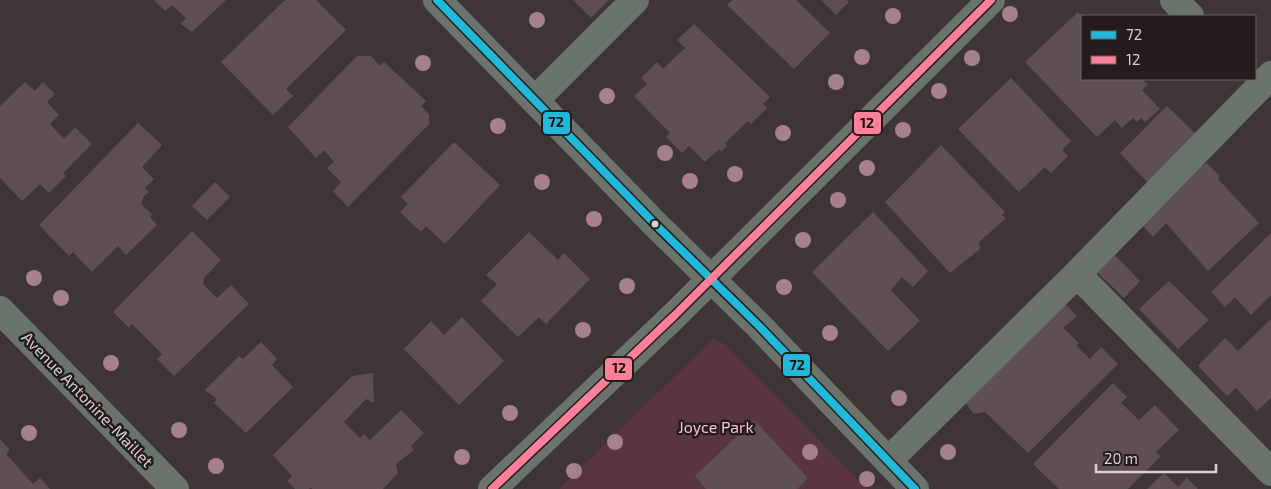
<svg xmlns="http://www.w3.org/2000/svg" width="1271" height="489" viewBox="0 0 1271 489" font-family="'Exo 2',sans-serif">
  <style>
    .green { fill: #593540 }
    .building { fill: #5e4f53 }
    .lines { fill: none; stroke-linecap: round; stroke-linejoin: round }
    .minor { stroke: #6a746c; stroke-width: 28 }
    .bus-1-casing { stroke: #241b1d; stroke-width: 11 }
    .bus-2-casing { stroke: #241b1d; stroke-width: 11 }
    .bus-1 { stroke: #20b9da; stroke-width: 8 }
    .bus-2 { stroke: #ff8098; stroke-width: 8 }
    .tree { fill: #a4818b }
    .bus-dot { fill: #daced1; stroke: #241b1d; stroke-width: 2 }
    .labels { text-anchor: middle; dominant-baseline: central; stroke-width: 5; stroke-linejoin: round; paint-order: stroke }
    .street-label { font-size: 16px; fill: #daced1; stroke: #241b1d }
    .park-label { font-size: 16px; fill: #f6c0cf; stroke: #241b1d }
    .line-badge { stroke: #241b1d; stroke-width: 2 }
    .pale-badge-label { font-size: 14px; text-anchor: middle; font-weight: bold; fill: #111 }
  </style>
  <rect width="100%" height="100%" fill="#3f3537"/>
  <polygon class="green" points="713,339 725,344 867,489 559,489"/>
  <g class="building">
    <polygon points="154,0 226,0 192,32 181,24 186,18 172,5 165,11"/>
    <polygon points="285,0 316,0 346,30 286,89 293,96 273,115 221,62"/>
    <polygon points="573,0 609,0 591,18"/>
    <polygon points="732,0 796,0 830,33 794,69 727,5"/>
    <polygon points="821,0 847,0 849,2 836,15"/>
    <polygon points="1078,12 1082,16 1082,79 1142,79 1148,85 1142,90 1160,109 1145,122 1141,118 1137,122 1133,118 1122,128 1115,120 1097,137 1025,62"/>
    <polygon points="694,24 770,97 763,104 767,108 751,124 748,121 725,143 727,146 721,152 719,149 705,162 689,146 682,153 666,137 670,133 634,96 647,84 641,78 657,62 663,69 685,48 677,40"/>
    <polygon points="357,56 371,56 380,66 384,62 426,101 421,106 429,114 429,124 348,207 333,191 341,182 327,168 334,162 324,150 316,158 288,127"/>
    <polygon points="1011,78 1071,141 1062,150 1068,156 1051,173 1045,167 1019,192 958,129"/>
    <polygon points="25,82 35,91 43,82 55,94 47,102 59,115 50,124 64,139 75,127 92,144 63,173 66,176 49,193 40,184 22,201 0,178 0,106"/>
    <polygon points="1167,106 1195,133 1148,183 1120,153"/>
    <polygon points="138,123 162,145 142,167 154,179 145,188 149,192 144,196 141,204 152,214 150,217 157,225 126,255 118,246 92,272 73,252 69,256 39,225"/>
    <polygon points="454,142 500,185 445,244 426,226 421,232 400,212 408,204 401,197"/>
    <polygon points="941,145 1005,212 1002,215 1006,218 979,242 980,249 950,273 885,202"/>
    <polygon points="1200,163 1203,166 1207,163 1220,177 1218,179 1259,223 1208,271 1166,223 1153,237 1139,222"/>
    <polygon points="215,182 230,197 207,220 192,206"/>
    <polygon points="873,212 928,271 913,287 902,277 891,290 920,321 888,351 812,272"/>
    <polygon points="192,231 221,260 204,278 203,284 217,298 231,285 249,304 174,376 157,359 162,354 132,324 129,328 113,312"/>
    <polygon points="529,232 558,260 564,253 590,279 546,324 539,317 518,337 481,301 497,284 486,275"/>
    <polygon points="1271,233 1271,295 1251,315 1235,297 1225,307 1211,292"/>
    <polygon points="1115,255 1140,281 1124,298 1098,273"/>
    <polygon points="1169,281 1209,320 1178,349 1139,309"/>
    <polygon points="1062,301 1077,316 1063,328 1079,343 1076,345 1090,359 1101,347 1118,364 1028,453 985,412 974,414 965,403"/>
    <polygon points="462,317 504,361 459,405 404,349 431,321 444,335"/>
    <polygon points="1271,319 1271,398 1257,411 1236,388 1227,396 1198,366 1225,338 1238,351"/>
    <polygon points="261,342 277,359 272,365 293,387 246,433 214,403 217,399 205,390 239,356 243,359"/>
    <polygon points="373,373 374,403 366,399 344,422 360,438 364,434 370,440 401,410 424,433 411,446 414,450 396,464 398,473 383,489 312,489 311,487 309,489 295,489 287,481 292,476 273,455 352,376"/>
    <polygon points="1113,383 1127,397 1121,403 1139,420 1155,405 1179,430 1156,452 1161,456 1128,489 1059,489 1033,464"/>
    <polygon points="754,420 808,478 797,489 706,489 695,476"/>
    <polygon points="0,439 10,450 6,454 33,484 40,478 50,489 0,489"/>
    <polygon points="1164,473 1178,487 1187,478 1198,489 1147,489"/>
  </g>
  <g class="lines">
    <g class="minor">
      <polyline points="437,0 655,224 759,326 915,489"/>
      <polyline points="1174,0 1190,16"/>
      <polyline points="535,100 635,0"/>
      <polyline points="1077,274 1271,472"/>
      <polyline points="0,310 175,489"/>
      <polyline points="888,461 1077,274 1271,75"/>
      <polyline points="492,489 675,315 991,0"/>
    </g>
    <g class="bus-1-casing">
      <polyline id="bus-1" points="437,0 655,224 759,326 915,489"/>
    </g>
    <g class="bus-2-casing">
      <polyline id="bus-2" points="492,489 675,315 991,0"/>
    </g>
    <use href="#bus-1" class="bus-1"/>
    <use href="#bus-2" class="bus-2"/>
  </g>
  <g class="tree">
    <circle cx="1010" cy="14" r="8"/>
    <circle cx="893" cy="16" r="8"/>
    <circle cx="537" cy="20" r="8"/>
    <circle cx="862" cy="57" r="8"/>
    <circle cx="972" cy="58" r="8"/>
    <circle cx="423" cy="63" r="8"/>
    <circle cx="836" cy="82" r="8"/>
    <circle cx="939" cy="91" r="8"/>
    <circle cx="607" cy="96" r="8"/>
    <circle cx="498" cy="126" r="8"/>
    <circle cx="903" cy="130" r="8"/>
    <circle cx="783" cy="133" r="8"/>
    <circle cx="665" cy="153" r="8"/>
    <circle cx="867" cy="168" r="8"/>
    <circle cx="735" cy="174" r="8"/>
    <circle cx="690" cy="181" r="8"/>
    <circle cx="542" cy="182" r="8"/>
    <circle cx="838" cy="200" r="8"/>
    <circle cx="594" cy="219" r="8"/>
    <circle cx="803" cy="240" r="8"/>
    <circle cx="34" cy="278" r="8"/>
    <circle cx="627" cy="286" r="8"/>
    <circle cx="784" cy="287" r="8"/>
    <circle cx="61" cy="298" r="8"/>
    <circle cx="583" cy="330" r="8"/>
    <circle cx="830" cy="333" r="8"/>
    <circle cx="111" cy="363" r="8"/>
    <circle cx="899" cy="398" r="8"/>
    <circle cx="510" cy="413" r="8"/>
    <circle cx="179" cy="430" r="8"/>
    <circle cx="29" cy="433" r="8"/>
    <circle cx="615" cy="442" r="8"/>
    <circle cx="810" cy="452" r="8"/>
    <circle cx="948" cy="452" r="8"/>
    <circle cx="462" cy="457" r="8"/>
    <circle cx="216" cy="466" r="8"/>
    <circle cx="574" cy="471" r="8"/>
    <circle cx="867" cy="479" r="8"/>
  </g>
  <circle class="bus-dot" cx="655" cy="224" r="4.5"/>
  <g class="labels">
    <g class="street-label">
      <text transform="translate(88 399) rotate(46)">Avenue Antonine-Maillet</text>
    </g>
    <g class="park-label">
      <text x="716" y="426">Joyce Park</text>
    </g>
  </g>
  <g class="line-badge">
    <rect x="542" y="111" width="29" height="24" rx="5" fill="#20b9da"/>
    <rect x="853" y="111" width="29" height="24" rx="5" fill="#ff8098"/>
    <rect x="782" y="353" width="29" height="24" rx="5" fill="#20b9da"/>
    <rect x="604" y="357" width="29" height="24" rx="5" fill="#ff8098"/>
  </g>
  <g class="pale-badge-label">
    <text x="556" y="127">72</text>
    <text x="867" y="128">12</text>
    <text x="797" y="370">72</text>
    <text x="619" y="373">12</text>
  </g>
  <rect x="1081" y="15" width="175" height="65" fill="#241b1d" stroke="#6d6365"/>
  <rect x="1091" y="31" width="25" height="8" fill="#20b9da" stroke="#6d6365"/>
  <text x="1126" y="40" font-size="15" fill="#daced1">72</text>
  <rect x="1091" y="56" width="25" height="8" fill="#ff8098" stroke="#6d6365"/>
  <text x="1126" y="65" font-size="15" fill="#daced1">12</text>
  <path d="M1096 464v8h120v-8" fill="none" stroke="#daced1" stroke-width="2.5"/>
  <text x="1104" y="464" font-size="15" fill="#daced1" stroke="#241b1d" stroke-width="4" paint-order="stroke">20 m</text>
</svg>
